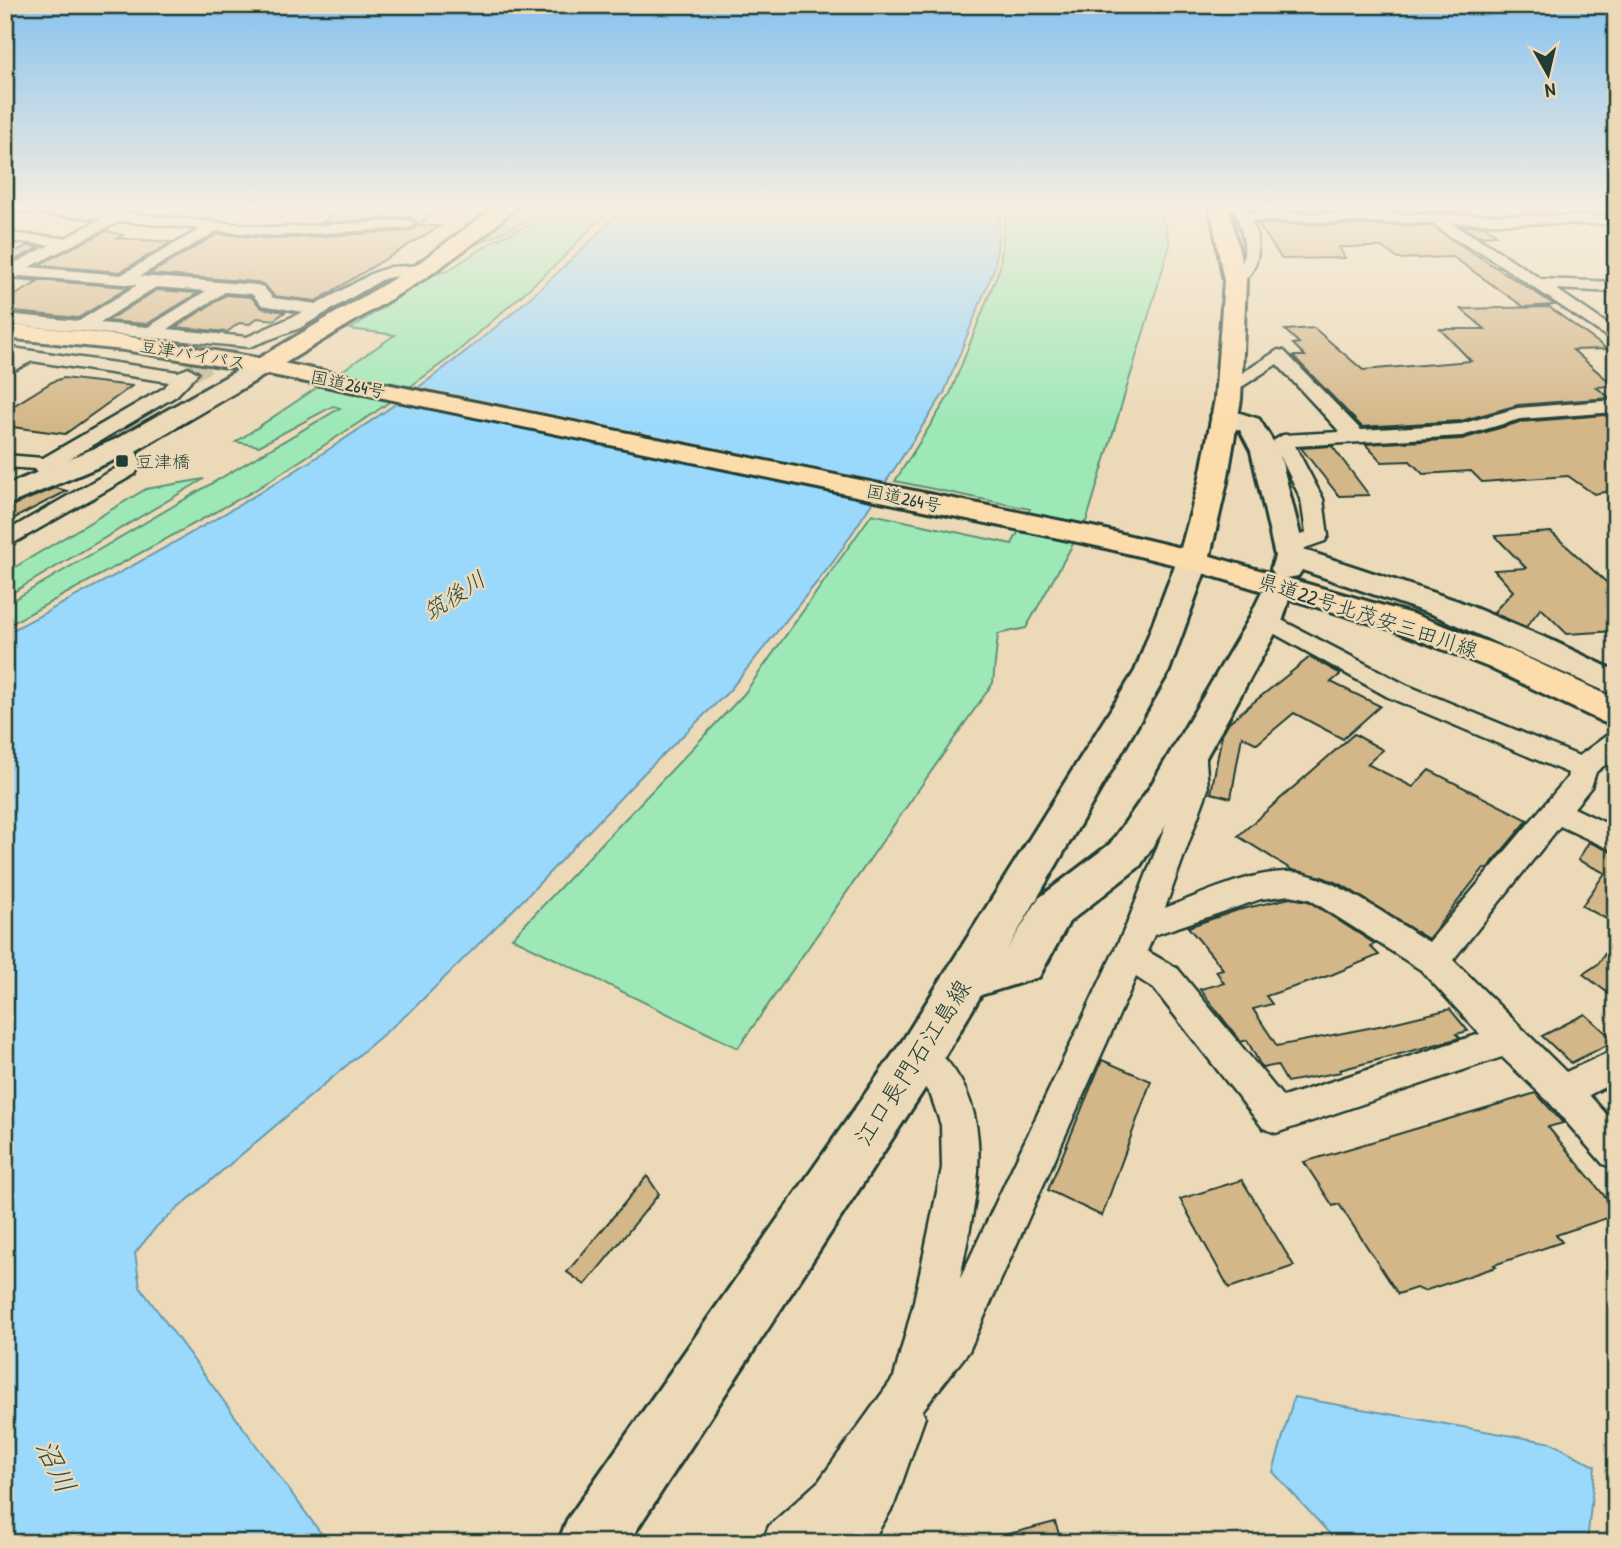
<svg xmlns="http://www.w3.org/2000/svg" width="1621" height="1548" viewBox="0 0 1621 1548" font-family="'Patrick Hand','Klee One',sans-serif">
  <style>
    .green { fill: #9ee8b8; stroke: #5e9276; stroke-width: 2 }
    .water { fill: #9bd9fc; stroke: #699bac; stroke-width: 2 }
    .pier { fill: #ecd9b7 }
    .building { fill: #d4b789; stroke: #1f3d34; stroke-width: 2 }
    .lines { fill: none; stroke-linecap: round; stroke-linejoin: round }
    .street-tunnel-far1 { stroke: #c3ba9d; stroke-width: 16; stroke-dasharray: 16 8; stroke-linecap: butt }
    .street-tunnel { stroke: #c3ba9d; stroke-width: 20; stroke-dasharray: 20 10; stroke-linecap: butt }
    .street-casing { stroke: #1f3d34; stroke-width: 5 }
    .secondary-casing { stroke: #1f3d34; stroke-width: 6 }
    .primary-casing { stroke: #1f3d34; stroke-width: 6 }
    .highway-casing { stroke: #1f3d34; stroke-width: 6 }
    .street { fill: #ecd9b7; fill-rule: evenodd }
    .secondary { fill: #ecd9b7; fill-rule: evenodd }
    .primary { fill: #fddcac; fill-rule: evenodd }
    .highway { fill: #fddcac; fill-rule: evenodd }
    .poi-dot { fill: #1f3d34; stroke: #ecd9b7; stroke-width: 2.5 }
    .labels { text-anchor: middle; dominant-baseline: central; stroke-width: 5; stroke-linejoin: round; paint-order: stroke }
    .far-street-label { font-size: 18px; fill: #1f3d34; stroke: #ecd9b7 }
    .far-poi-label { font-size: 18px; fill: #1f3d34; stroke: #ecd9b7; text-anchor: start }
    .street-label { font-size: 21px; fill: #1f3d34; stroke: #ecd9b7 }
    .water-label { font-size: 23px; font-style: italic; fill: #2b4d48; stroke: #ecd9b7 }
    .near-street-label { font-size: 24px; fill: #1f3d34; stroke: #ecd9b7 }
    .near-water-label { font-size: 28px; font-style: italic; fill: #2b4d48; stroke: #ecd9b7 }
  </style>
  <rect width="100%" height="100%" fill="#ecd9b7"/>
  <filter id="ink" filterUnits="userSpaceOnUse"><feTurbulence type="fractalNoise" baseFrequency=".0143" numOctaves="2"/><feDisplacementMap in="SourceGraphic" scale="14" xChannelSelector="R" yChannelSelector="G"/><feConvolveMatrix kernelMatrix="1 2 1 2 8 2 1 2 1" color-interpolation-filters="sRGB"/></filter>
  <g filter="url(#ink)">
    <g class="green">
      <polygon points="513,207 558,207 468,248"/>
      <polygon points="570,207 611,207 560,261 455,354 374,413 252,492 5,627 5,605 340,408 333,406 259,446 236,442 395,335 350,329 433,275 447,271 495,240"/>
      <polygon points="1006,207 1160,207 1170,245 1087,519 1026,628 998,634 993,683 738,1048 512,938 744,694 872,514 1012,544 1030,509 895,481 950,394 1000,267"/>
      <polygon points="204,479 5,597 5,573 146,489"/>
    </g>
    <g class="water">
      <path d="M623,207H1001L995,266L944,393L834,561L729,691L644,773L529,894L412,1010L157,1226L135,1253L140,1287L328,1543H5V634C228,517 450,394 623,207Z"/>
      <polygon points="1294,1397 1552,1443 1595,1466 1587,1543 1338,1543 1273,1472"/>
    </g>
    <polygon class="pier" points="416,386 890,483 880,499 398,399"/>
    <g class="building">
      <polygon points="339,207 438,207 418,226 417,222 409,217 322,223"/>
      <polygon points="1250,207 1464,208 1468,212 1251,210"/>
      <polygon points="1258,224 1431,226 1555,305 1524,307 1453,257 1398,259 1382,247 1339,247 1345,258 1282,259"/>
      <polygon points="418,226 440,226 316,301 274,296 265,285 257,282 149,274 218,234 276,239 409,231"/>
      <polygon points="1460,226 1485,226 1496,235 1481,236 1485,239"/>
      <polygon points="106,231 123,235 117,238 172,242 120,272 38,265"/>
      <polygon points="27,246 41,247 5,265 5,256"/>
      <polygon points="20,279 129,287 78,318 5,311 5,301 38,282 16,280"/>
      <polygon points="157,290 198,293 147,324 107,321"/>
      <polygon points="226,295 251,297 262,308 285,312 274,320 257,318 250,324 239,323 227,332 176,327"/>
      <polygon points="1549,307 1607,349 1573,350 1614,386 1596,387 1610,398 1518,405 1461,421 1362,427 1293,356 1305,356 1293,344 1299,343 1285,330 1314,328 1363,370 1471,361 1440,329 1485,329 1461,309"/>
      <polygon points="63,378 132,386 65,434 5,426 5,411 52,382"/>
      <polygon points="1605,415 1616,425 1616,490 1594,494 1568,476 1482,482 1471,471 1423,474 1410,461 1382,462 1365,444 1462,439 1520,422"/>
      <polygon points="1332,446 1369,495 1339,496 1301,448"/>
      <polygon points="56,488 67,491 5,523 5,508"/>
      <polygon points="1551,532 1616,591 1616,631 1567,634 1541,608 1526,627 1493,613 1513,591 1494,570 1526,568 1495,536"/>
      <polygon points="1310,657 1341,674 1331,682 1380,706 1343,739 1294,713 1257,744 1242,736 1231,798 1211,793 1222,734 1229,722"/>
      <polygon points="1354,734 1383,750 1367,764 1413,787 1429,770 1528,820 1487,869 1484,868 1428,939 1342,885 1322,877 1292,870 1238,836"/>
      <polygon points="1589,842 1616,854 1616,924 1582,906 1605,873 1578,860"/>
      <polygon points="1290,898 1308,901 1375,944 1370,946 1379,955 1331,975 1266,996 1272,1004 1253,1009 1277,1046 1384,1025 1450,1009 1468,1031 1456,1034 1460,1038 1340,1070 1341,1072 1287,1082 1277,1065 1262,1068 1247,1040 1241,1042 1200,989 1224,983 1216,971 1223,969 1188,927 1238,910"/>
      <polygon points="1616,937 1616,999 1583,974 1598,964"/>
      <polygon points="1585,1014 1615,1041 1571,1063 1542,1036"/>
      <polygon points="1102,1060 1151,1081 1102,1216 1048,1190"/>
      <polygon points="1536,1093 1563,1123 1548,1127 1616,1210 1616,1215 1556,1235 1562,1242 1494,1265 1496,1267 1424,1291 1416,1288 1398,1294 1339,1204 1333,1206 1304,1162"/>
      <polygon points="647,1176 659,1194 585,1285 567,1272"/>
      <polygon points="1242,1180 1294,1266 1229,1288 1180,1199"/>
      <polygon points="1055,1522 1062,1543 1002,1543 1001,1536"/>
    </g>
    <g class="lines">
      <polyline class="street-tunnel-far1" points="209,362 234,348"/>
      <polyline class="street-tunnel" points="189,373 212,360"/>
      <g class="street-casing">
        <g id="street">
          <path d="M10,207H64L276,228L409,220L416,224L409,228L276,236L217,231L140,276L257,285L263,287L273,298L317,304L373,273L390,267L426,265L434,270C425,278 398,274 383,279L300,328L249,347L5,324V314L79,321L137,285L20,276L5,282L7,267L50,245L5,241V233L65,238L101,219L17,211ZM120,221L200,229L121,275L29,267ZM156,287L206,291L148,327L99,323ZM225,292L252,294L262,305L303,312L247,337L168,329Z"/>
          <path d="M1233,207H1247L1249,213L1616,216V224L1450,223L1491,246L1541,279L1616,282V292L1556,289L1616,330V343L1481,252L1452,238L1432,223L1252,221C1261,246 1261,266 1241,284H1229L1227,281C1231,277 1236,273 1239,268C1251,251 1240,225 1233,207Z"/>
          <polygon points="5,347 178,372 189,368 198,373 176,396 56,467 54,472 58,479 55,483 41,483 35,469 5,467 5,455 43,458 164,388 169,382 32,361 5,375 5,362 12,358 5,357"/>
          <polygon points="1278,350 1284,351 1361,430 1461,424 1518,408 1616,400 1616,412 1520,419 1462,436 1295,446 1323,499 1328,536 1325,541 1288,554 1280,552 1277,547 1280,542 1306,533 1301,499 1273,441 1283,435 1340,432 1277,364 1234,392 1228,393 1219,388"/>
          <polygon points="124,440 131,442 142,463 135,474 5,548 5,532 120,466 122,463 114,446 117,442"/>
          <path d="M1266,612L1406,685L1579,756L1606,736L1616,733V756L1596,772L1591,787L1574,808L1616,828V852L1560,826L1453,960L1566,1072L1616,1049V1081L1589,1095L1616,1125V1169L1603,1164L1549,1102L1502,1057L1276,1133L1263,1128L1154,989L1136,977L969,1351L922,1411L925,1417L894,1505L871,1543H762L769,1526L819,1481L894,1377L913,1306L942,1168L941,1125L931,1096L902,1055L908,1044C927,1037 934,1047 947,1061C1000,1124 973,1207 960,1279L1127,924L1180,789L1177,747L1181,740L1191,738L1201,740L1205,747L1208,789L1165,908C1204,894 1245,873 1287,872C1327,870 1394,921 1429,942L1567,778L1568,773L1388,697L1257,624L1254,619L1257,614ZM1290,895L1309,899L1421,970L1480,1034L1283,1097L1178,969L1147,951L1154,935L1261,899Z"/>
        </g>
      </g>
      <g class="secondary-casing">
        <g id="secondary">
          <polygon points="263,359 272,361 275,366 272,371 134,452 5,506 5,486 114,440 254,361"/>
          <polygon points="1224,408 1259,419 1279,451 1304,550 1458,601 1553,641 1616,671 1616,696 1434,615 1302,570 1298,576 1287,578 1276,576 1271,569 1275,556 1251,451 1240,430 1215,422 1211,416 1215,410"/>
          <polygon points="1193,551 1204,553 1209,560 1169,671 1007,950 1039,898 1110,844 1150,787 1249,619 1262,592 1273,589 1284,592 1289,599 1283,619 1184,797 1140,866 1069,922 1039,977 981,995 937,1070 628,1543 558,1543 567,1520 903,1040 1135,671 1177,560 1182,553"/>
        </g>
      </g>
      <g class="primary-casing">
        <g id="primary">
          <polygon points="495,207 516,207 486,234 427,277 272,371 263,373 254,371 251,366 254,361 412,268"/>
          <polygon points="1193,551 1415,615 1512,651 1616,699 1616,726 1603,722 1488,667 1391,629 1182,567 1177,560 1182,553"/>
        </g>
      </g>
      <g class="highway-casing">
        <polygon id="highway" points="1210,207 1229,207 1246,281 1241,399 1227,482 1209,560 1204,567 1193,569 1097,546 263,373 124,350 5,338 5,324 124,336 263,359 1097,528 1181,548 1199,482 1215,399 1224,281"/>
      </g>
      <use href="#street" class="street"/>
      <use href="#secondary" class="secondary"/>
      <use href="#primary" class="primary"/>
      <use href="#highway" class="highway"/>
    </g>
  </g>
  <linearGradient id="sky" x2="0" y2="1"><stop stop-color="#89c3f0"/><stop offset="0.49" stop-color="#f6eedf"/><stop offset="1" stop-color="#f6eedf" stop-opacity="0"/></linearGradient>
  <rect width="1621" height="424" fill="url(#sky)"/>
  <rect class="poi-dot" x="115" y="454" width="14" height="14" rx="3.5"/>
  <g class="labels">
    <g class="far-street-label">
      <text transform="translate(193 354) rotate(10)">豆津バイパス</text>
      <text transform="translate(348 384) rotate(12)">国道264号</text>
      <text transform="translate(904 498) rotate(12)">国道264号</text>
    </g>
    <g class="far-poi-label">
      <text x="136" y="461">豆津橋</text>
    </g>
    <g class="street-label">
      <text transform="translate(1368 615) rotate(18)">県道22号北茂安三田川線</text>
    </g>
    <g class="water-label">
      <text transform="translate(454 595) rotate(-33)">筑後川</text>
    </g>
    <g class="near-street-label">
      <text transform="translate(912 1062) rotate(-57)">江口長門石江島線</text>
    </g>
    <g class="near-water-label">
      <text transform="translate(56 1466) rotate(64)">沼川</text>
    </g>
  </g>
  <rect width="1621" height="1548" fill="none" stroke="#ecd9b7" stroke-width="28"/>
  <rect x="14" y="14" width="1593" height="1520" fill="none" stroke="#1f3d34" stroke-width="2.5" filter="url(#ink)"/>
  <g transform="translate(1548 74) rotate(172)" stroke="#ecd9b7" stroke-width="5" paint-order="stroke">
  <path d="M0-5L12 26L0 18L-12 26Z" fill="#1f3d34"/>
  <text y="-10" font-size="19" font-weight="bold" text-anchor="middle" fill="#1f3d34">N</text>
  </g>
</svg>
